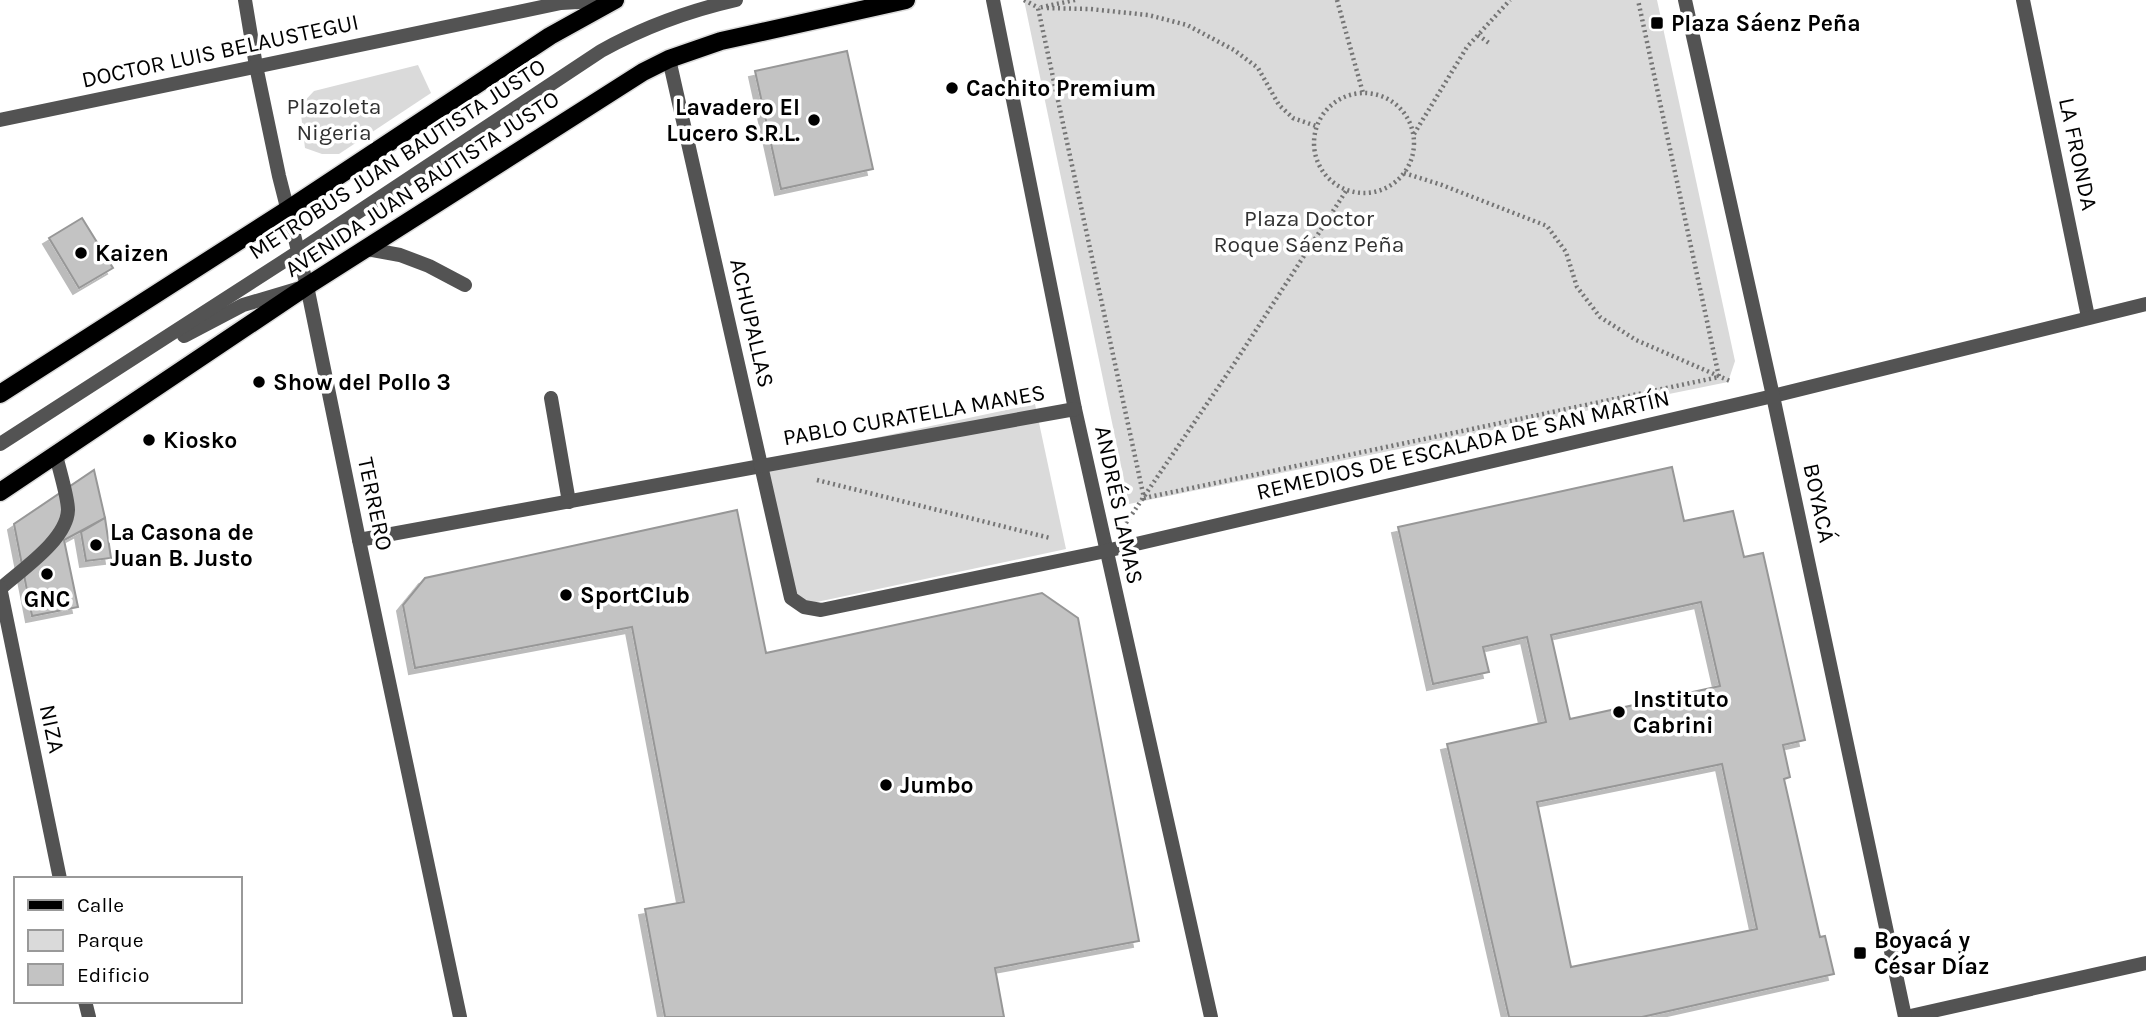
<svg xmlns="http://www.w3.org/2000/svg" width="2146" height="1017" viewBox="0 0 2146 1017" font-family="Karla,sans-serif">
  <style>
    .green { fill: #dadada }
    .building { fill: #c3c3c3; stroke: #979797; stroke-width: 2; fill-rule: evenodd; filter: url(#shadow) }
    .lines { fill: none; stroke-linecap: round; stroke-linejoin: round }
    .primary-casing { stroke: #dbdbdb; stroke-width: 21 }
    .path { stroke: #757575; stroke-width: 4.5; stroke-dasharray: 2 3.5; stroke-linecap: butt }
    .service { stroke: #535353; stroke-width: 14 }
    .minor { stroke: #535353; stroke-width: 14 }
    .tertiary { stroke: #535353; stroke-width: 14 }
    .primary { stroke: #000; stroke-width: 18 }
    .poi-dot { fill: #000; stroke: #fff; stroke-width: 2.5 }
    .labels { text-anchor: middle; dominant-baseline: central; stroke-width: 7; stroke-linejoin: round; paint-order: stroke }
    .poi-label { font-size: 23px; font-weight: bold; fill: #000; stroke: #fff; text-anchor: start }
    .street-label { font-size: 23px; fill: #000; stroke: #fff }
    .park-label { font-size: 23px; fill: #313131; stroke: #fff }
  </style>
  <defs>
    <filter id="shadow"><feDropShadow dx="-6" dy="6" stdDeviation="0" flood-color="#0004"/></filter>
  </defs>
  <rect width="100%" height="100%" fill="#fff"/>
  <g class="green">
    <polygon points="1024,0 1657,0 1735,361 1728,382 1129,504"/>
    <polygon points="418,65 431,93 339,154 322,154 305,148 300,106 314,91"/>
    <polygon points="1035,404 1066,549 798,606 766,461"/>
  </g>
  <g class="building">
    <polygon points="847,51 873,169 781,189 755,71"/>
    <polygon points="82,218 113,268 79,288 49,238"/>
    <path d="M1672,467L1684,521L1733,511L1744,557L1763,553L1805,740L1783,745L1790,777L1784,779L1820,937L1825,936L1834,974L1642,1017H1509L1447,744L1546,722L1527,637L1483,647L1489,672L1433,684L1398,527ZM1701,602L1720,686L1570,719L1551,635ZM1722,764L1757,929L1571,967L1537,802Z"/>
    <polygon points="94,470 105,518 64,540 78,607 32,616 14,524"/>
    <polygon points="737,510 766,653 1042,593 1078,618 1139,941 995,968 1004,1017 665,1017 645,909 684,902 632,627 415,668 403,605 425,578"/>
    <polygon points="105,518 111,558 86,561 81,532"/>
  </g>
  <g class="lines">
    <g class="primary-casing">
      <g id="primary">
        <polyline points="0,394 287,210 550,36 615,0"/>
        <polyline points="0,492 307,286 643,72 669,59 721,41 906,0"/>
      </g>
    </g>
    <g class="path">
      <polyline points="1024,0 1039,8"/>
      <polyline points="1075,0 1038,8 1144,498 1719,377 1638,0"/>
      <polyline points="1337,0 1363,93"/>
      <polyline points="1047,8 1090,9 1148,15 1187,25 1234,50 1258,68 1279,105 1293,118 1316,126"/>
      <polyline points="1478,35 1489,43"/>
      <circle cx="1364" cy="143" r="50"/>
      <polyline points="1414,134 1467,47 1510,0"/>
      <polyline points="1404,173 1442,185 1547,226 1566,252 1577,287 1600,317 1636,340 1730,381"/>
      <polyline points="817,480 1050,538"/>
      <polyline points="1126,523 1234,364 1346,191"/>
    </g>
    <g class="service">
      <polyline points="367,249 400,255 429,266 465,285"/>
      <polyline points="184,336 243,305 297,289"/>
      <polyline points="551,398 569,502"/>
      <path d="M0,444L298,252L601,51C644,27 688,11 736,0"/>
      <polyline points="359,540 761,466"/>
      <path d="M0,589C21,570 67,540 68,510C68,497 59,469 56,455"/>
    </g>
    <g class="minor">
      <polyline points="245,0 256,66 279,176 307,286 359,540 460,1017"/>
      <polyline points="993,0 1075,409 1211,1017"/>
      <polyline points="2023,0 2088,317"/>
      <polyline points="669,59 791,598 804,607 821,610 1106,551 1773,396 2146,304"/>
      <polyline points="0,120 561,3 613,0"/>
      <polyline points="761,466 1075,409"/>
      <polyline points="0,587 60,879"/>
      <polyline points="85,1001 89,1017"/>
      <polyline points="1906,1017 2146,963"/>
    </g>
    <polyline class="tertiary" points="1685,0 1773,396 1905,1017"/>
    <use href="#primary" class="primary"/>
  </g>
  <g class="poi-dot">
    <rect x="1650" y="16" width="14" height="14" rx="3.5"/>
    <circle cx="952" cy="88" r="7"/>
    <circle cx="814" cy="120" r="7"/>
    <circle cx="81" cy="253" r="7"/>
    <circle cx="259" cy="382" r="7"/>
    <circle cx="149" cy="440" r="7"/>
    <circle cx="96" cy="545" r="7"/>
    <circle cx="47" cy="574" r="7"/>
    <circle cx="566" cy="595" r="7"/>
    <circle cx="1619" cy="712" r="7"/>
    <circle cx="886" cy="785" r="7"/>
    <rect x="1853" y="946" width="14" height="14" rx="3.5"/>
  </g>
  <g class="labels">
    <g class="poi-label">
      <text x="1671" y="23">Plaza Sáenz Peña</text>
      <text x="966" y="88">Cachito Premium</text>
      <text x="800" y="107" text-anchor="end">Lavadero El<tspan x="800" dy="26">Lucero S.R.L.</tspan></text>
      <text x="95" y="253">Kaizen</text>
      <text x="273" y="382">Show del Pollo 3</text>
      <text x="163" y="440">Kiosko</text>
      <text x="110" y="532">La Casona de<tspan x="110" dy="26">Juan B. Justo</tspan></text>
      <text x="580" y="595">SportClub</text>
      <text x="47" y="599" text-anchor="middle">GNC</text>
      <text x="1633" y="699">Instituto<tspan x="1633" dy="26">Cabrini</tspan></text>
      <text x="900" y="785">Jumbo</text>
      <text x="1874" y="940">Boyacá y<tspan x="1874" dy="26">César Díaz</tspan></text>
    </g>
    <g class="street-label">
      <text transform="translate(220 51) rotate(-12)">DOCTOR LUIS BELAUSTEGUI</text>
      <text transform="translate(2078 154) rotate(78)">LA FRONDA</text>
      <text transform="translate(397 159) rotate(-33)">METROBUS JUAN BAUTISTA JUSTO</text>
      <text transform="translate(422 184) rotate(-33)">AVENIDA JUAN BAUTISTA JUSTO</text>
      <text transform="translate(752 323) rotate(77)">ACHUPALLAS</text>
      <text transform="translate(914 415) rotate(-10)">PABLO CURATELLA MANES</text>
      <text transform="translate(1463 445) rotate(-13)">REMEDIOS DE ESCALADA DE SAN MARTÍN</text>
      <text transform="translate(1819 503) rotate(78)">BOYACÁ</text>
      <text transform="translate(375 504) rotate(78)">TERRERO</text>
      <text transform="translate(1119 505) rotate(78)">ANDRÉS LAMAS</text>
      <text transform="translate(52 729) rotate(78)">NIZA</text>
    </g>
    <g class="park-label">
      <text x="334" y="106">Plazoleta<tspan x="334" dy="26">Nigeria</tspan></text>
      <text x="1309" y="218">Plaza Doctor<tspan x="1309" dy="26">Roque Sáenz Peña</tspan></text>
    </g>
  </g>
  <rect x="14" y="877" width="228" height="126" fill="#ffffff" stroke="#999999" stroke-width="2"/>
  <rect x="28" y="900" width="35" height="10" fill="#000000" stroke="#999999" stroke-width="2"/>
  <text x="77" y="912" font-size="21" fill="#000000">Calle</text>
  <rect x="28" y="930" width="35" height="21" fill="#dadada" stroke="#999999" stroke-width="2"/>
  <text x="77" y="947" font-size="21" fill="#000000">Parque</text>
  <rect x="28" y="964" width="35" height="21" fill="#c3c3c3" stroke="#999999" stroke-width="2"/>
  <text x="77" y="982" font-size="21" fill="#000000">Edificio</text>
</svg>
